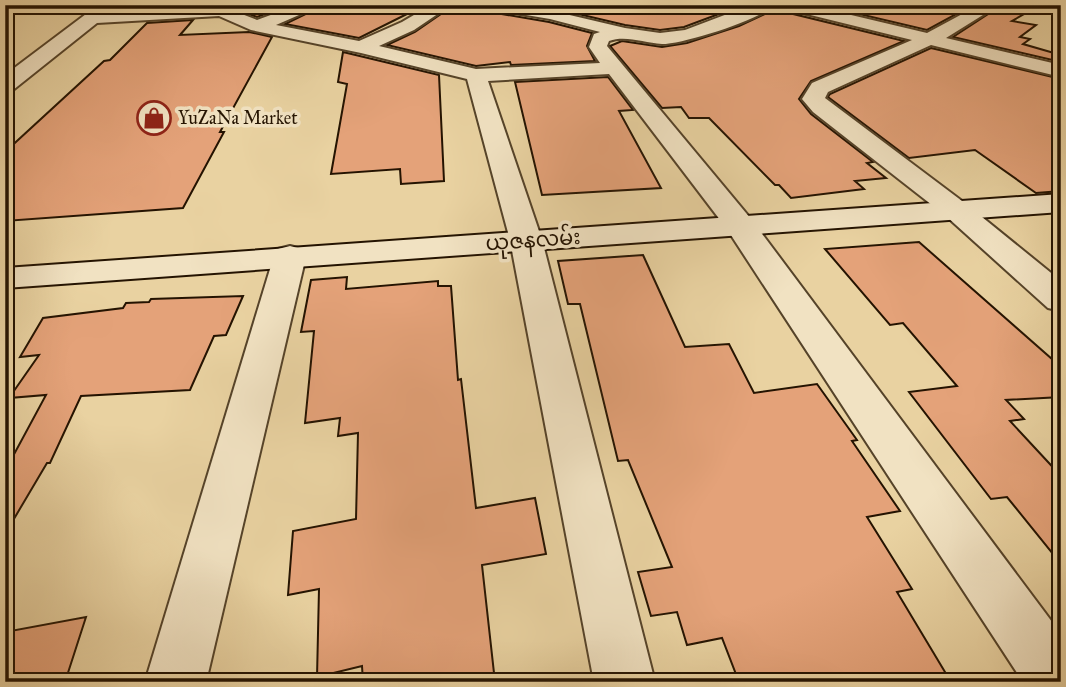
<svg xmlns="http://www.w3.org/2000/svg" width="1066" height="687" viewBox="0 0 1066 687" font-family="'IM FELL Great Primer','Noto Sans Myanmar',serif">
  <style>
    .building { fill: #e4a279; stroke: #241301; stroke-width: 2 }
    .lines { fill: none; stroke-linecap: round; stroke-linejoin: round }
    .street-casing { stroke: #554329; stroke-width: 4 }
    .secondary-casing { stroke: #241301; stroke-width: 4 }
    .street { fill: #f1e2c2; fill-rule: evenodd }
    .secondary { fill: #f1e2c2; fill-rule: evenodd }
    .labels { text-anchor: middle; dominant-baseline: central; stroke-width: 7; stroke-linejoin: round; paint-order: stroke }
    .far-poi-label { font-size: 18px; fill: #241301; stroke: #f1e2c2; text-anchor: start }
    .street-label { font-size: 21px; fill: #241301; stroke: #f1e2c2 }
  </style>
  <rect width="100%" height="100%" fill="#e9d2a1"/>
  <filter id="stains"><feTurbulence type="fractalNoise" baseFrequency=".00286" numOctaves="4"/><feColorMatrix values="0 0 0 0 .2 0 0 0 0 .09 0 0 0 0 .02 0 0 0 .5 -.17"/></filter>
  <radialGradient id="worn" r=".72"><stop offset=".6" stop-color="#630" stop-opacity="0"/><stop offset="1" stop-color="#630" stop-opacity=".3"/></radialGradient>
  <g class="building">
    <polygon points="246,5 290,5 257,17 246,13"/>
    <polygon points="324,5 425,5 359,38 285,24"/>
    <polygon points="454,5 485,5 496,13 549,22 592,33 587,46 595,61 511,65 510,62 476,66 387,45 415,32"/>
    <polygon points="540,5 743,5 684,27 660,30 625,25"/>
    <polygon points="777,5 781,11 904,41 811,81 799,99 811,114 873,162 867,163 886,178 855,181 864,189 791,198 779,185 775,185 709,118 689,118 681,107 662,108 610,46 622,41 662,47 687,43 739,26 767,13"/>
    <polygon points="821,5 973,5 927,30"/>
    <polygon points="1002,5 1040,5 1012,21 1036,25 1020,37 1030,39 1023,44 1061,55 1061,62 953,37"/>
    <polygon points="193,20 180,35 249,32 272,37 220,132 224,132 183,208 5,221 5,152 104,61 110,60 147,23"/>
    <polygon points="931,48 1061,79 1061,191 1036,193 975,150 909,158 828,97 830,94"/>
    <polygon points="343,52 439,75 444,181 401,184 400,169 331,174 347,84 338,82"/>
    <polygon points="608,77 633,110 619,111 661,188 542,195 515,82"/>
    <polygon points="919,242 1061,367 1061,397 1006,400 1024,419 1010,421 1061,476 1061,564 1007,497 991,499 909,392 957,386 903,323 890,325 825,249"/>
    <polygon points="643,255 685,347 729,344 754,393 817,384 857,440 852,441 900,511 867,517 912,589 897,592 951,682 739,682 722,638 687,645 677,612 651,616 638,572 672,567 628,460 618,461 580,304 568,304 558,261"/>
    <polygon points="347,277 346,289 438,281 438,286 451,286 458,380 461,379 476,508 535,498 546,554 482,565 495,682 363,682 362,666 317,677 319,589 288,595 293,531 356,519 358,433 338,436 340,418 305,423 314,331 301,332 311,280"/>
    <polygon points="243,296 226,335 214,336 190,390 81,396 50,463 47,463 5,534 5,471 46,395 9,398 39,355 20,357 43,318 123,308 126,303 149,302 151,299"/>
    <polygon points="86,617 65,682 5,682 5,632"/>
  </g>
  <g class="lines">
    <g class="street-casing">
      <g id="street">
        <path d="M98,5H117L110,12L221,6L257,20L298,5H322L276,25L359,41L402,22L431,5H451L414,30L379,46L476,69L600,63L589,47L594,34L600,32L550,19L496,10L488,5H527L625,28L660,33L685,30L751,5H774C760,20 683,44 662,44C644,43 626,35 609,41L607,46L751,219L1061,634V682H1023L727,229L609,74L488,81L542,240L655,682H594L510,240L467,79L361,53L251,30L219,16L97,23L13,90L5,91V75Z"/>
        <polygon points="780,5 809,5 927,33 979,5 999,5 946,38 1061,65 1061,77 931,45 828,92 825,98 966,204 1061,281 1061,311 1048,308 946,216 813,112 802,99 812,83 912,40 782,8"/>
        <polygon points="290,246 302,249 306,256 206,682 145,682 274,256 278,249"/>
      </g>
    </g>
    <g class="secondary-casing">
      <polygon id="secondary" points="1061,194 1061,212 5,288 5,268"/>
    </g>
    <use href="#street" class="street"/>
    <use href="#secondary" class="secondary"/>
  </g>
  <defs>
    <g id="shop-ring" transform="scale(1.75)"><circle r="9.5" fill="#f1e2c2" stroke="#8f2418" stroke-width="1.5"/><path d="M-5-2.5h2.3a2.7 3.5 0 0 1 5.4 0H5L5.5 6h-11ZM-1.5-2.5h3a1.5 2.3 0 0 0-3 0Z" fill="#8f2418"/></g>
  </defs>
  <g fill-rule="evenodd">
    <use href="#shop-ring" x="154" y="118"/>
  </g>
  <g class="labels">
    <g class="far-poi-label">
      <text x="178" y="118">YuZaNa Market</text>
    </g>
    <g class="street-label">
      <text transform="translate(533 240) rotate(-4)">ယုဇနလမ်း</text>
    </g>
  </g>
  <rect width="1066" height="687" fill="none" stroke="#e9d2a1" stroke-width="28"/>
  <rect x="7" y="7" width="1052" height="673" fill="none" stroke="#241301" stroke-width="3.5"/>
  <rect x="14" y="14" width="1038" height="659" fill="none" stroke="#241301" stroke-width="2"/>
  <rect width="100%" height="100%" filter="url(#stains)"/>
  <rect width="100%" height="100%" fill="url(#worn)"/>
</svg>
